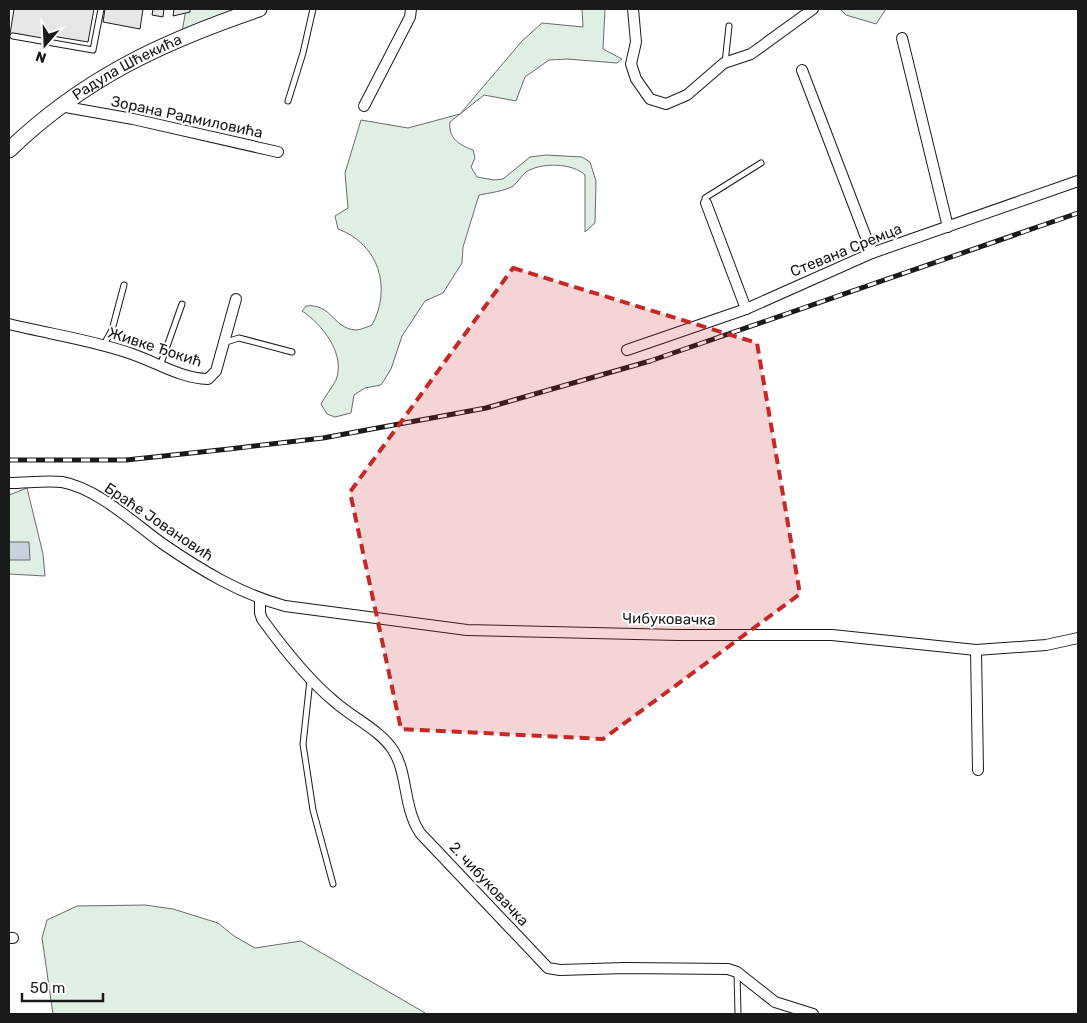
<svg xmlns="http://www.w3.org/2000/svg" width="1087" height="1023" viewBox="0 0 1087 1023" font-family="Rubik,sans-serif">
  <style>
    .green { fill: #e0efe3; stroke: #6a6a6a }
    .water { fill: #c6d2dc; stroke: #6a6a6a }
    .building { fill: #e6e6e6; stroke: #1a1a1a }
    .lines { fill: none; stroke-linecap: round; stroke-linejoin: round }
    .service-casing { stroke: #1a1a1a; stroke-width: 7 }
    .minor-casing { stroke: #1a1a1a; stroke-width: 12 }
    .primary-casing { stroke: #1a1a1a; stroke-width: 17 }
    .service { stroke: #fff; stroke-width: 5 }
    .minor { stroke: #fff; stroke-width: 10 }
    .primary { stroke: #fff; stroke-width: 15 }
    .rail-casing { stroke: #1a1a1a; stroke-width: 5 }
    .rail { stroke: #fff; stroke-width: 3; stroke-dasharray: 9; stroke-linecap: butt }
    .marked { fill: #c62828; fill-opacity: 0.2; stroke: #c62828; stroke-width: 4; stroke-dasharray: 10 6; stroke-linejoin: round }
    .labels { text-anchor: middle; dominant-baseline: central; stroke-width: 4; stroke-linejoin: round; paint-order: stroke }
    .street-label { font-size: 15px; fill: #1a1a1a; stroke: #fff }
  </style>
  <rect width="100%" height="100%" fill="#fff"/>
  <g class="green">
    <polygon points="186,9 259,9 181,38"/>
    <path d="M582,9H605L603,49L622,59L617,63L567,59L549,60L525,77L516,101L484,95L450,122C448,138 459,145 473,150L475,158L471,167L477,177L494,180L503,179L530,157L546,155L582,157L590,162L596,181L595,223L585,232V175C573,163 541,162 526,172C521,176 518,182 513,186C505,191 489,193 479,195L463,247L462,263L443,293L425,301L402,336L391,369L381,385L365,388L354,395L351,413L335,417L327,414L321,404C325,396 332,388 336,380C346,354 322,324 302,311L306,306C332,303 333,329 356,330C360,330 367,327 372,325C392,288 379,244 338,229L335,216L348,208L345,173L361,120L408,128L460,114L522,41L542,23L583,27Z"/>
    <polygon points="840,9 886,9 876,24 846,15"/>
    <polygon points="27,488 43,554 45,576 9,574 9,495"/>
    <polygon points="145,905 173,909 218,923 234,936 255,948 301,941 427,1014 53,1014 42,938 47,920 77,906"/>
  </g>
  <polygon class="water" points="9,542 29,542 30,560 9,560"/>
  <g class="building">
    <polygon points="14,9 94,9 88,42 46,35 45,40 10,34"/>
    <polygon points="105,9 143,9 140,29 103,22"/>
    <polygon points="153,9 164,9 163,17 152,15"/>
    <polygon points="174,9 190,9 190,12 173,16"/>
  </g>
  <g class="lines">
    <g class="service-casing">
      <g id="service">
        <polyline points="13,36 93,50 101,9"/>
        <polyline points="725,63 729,26"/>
        <polyline points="288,101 303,53 313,9"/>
        <polyline points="706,203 705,198 761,163"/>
        <polyline points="226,342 239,338 292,352"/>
        <polyline points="103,346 112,330 124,285"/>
        <polyline points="160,366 182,304"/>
        <polyline points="310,680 303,744 313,810 333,884"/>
        <polyline points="737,973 738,1014"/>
      </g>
    </g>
    <g class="minor-casing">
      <g id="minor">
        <polyline points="633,9 636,42 631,64 636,79 650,99 666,104 687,95 724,63 751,54 813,9"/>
        <polyline points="902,38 948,227"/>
        <polyline points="802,70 872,253"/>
        <polyline points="60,106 133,119 278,152"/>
        <polyline points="364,106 410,17 411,9"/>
        <polyline points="706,203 746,309"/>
        <path d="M9,324C49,334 93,340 132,354C158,363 180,378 208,379L216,371L236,299"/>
        <polyline points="627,350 746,309 872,253 1078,181"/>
        <path d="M9,483C26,483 46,480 62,482C97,488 135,524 163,544C201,570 240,594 285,606L467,630L678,635H832L976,650L1046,645L1078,638"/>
        <path d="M260,599V613L262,619C283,648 307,679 335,702C353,718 380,730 393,750C408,773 403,807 420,833L548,968L560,970L625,968L728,969L737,972L775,1002L813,1014"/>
        <polyline points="976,650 978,770"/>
        <polyline points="9,938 13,938"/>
      </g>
    </g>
    <g class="primary-casing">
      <g id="primary">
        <path id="s1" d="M9,150C84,78 162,42 259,9"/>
      </g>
    </g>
    <use href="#service" class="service"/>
    <use href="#minor" class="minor"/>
    <use href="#primary" class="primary"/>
    <g class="rail-casing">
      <polyline id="rail" points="9,460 126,460 229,449 323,438 486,408 650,361 1078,213"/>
    </g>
    <use href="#rail" class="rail"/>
  </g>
  <path class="marked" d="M513,268L757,343L800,594L603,739L401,729L350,492Z"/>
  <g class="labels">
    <g class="street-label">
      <text stroke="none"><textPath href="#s1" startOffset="145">Радула Шћекића</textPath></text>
      <text transform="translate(187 117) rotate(12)">Зорана Радмиловића</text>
      <text transform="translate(846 250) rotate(-22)">Стевана Сремца</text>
      <text transform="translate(155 347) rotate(18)">Живке Ђокић</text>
      <text transform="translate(159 522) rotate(34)">Браће Јовановић</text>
      <text transform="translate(669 619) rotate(1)">Чибуковачка</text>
      <text transform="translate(489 884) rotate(47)">2. чибуковачка</text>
    </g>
  </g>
  <rect width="1087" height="1023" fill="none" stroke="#1a1a1a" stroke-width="20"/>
  <g transform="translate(45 45) rotate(199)" stroke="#ffffff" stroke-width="4" paint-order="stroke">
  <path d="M0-4L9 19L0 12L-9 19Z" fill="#1a1a1a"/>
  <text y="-8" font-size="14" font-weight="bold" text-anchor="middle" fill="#1a1a1a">N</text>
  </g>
  <path d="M22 993v8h81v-8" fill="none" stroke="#1a1a1a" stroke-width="2.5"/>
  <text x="30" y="993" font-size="15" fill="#1a1a1a" stroke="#ffffff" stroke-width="4" paint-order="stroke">50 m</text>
</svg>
